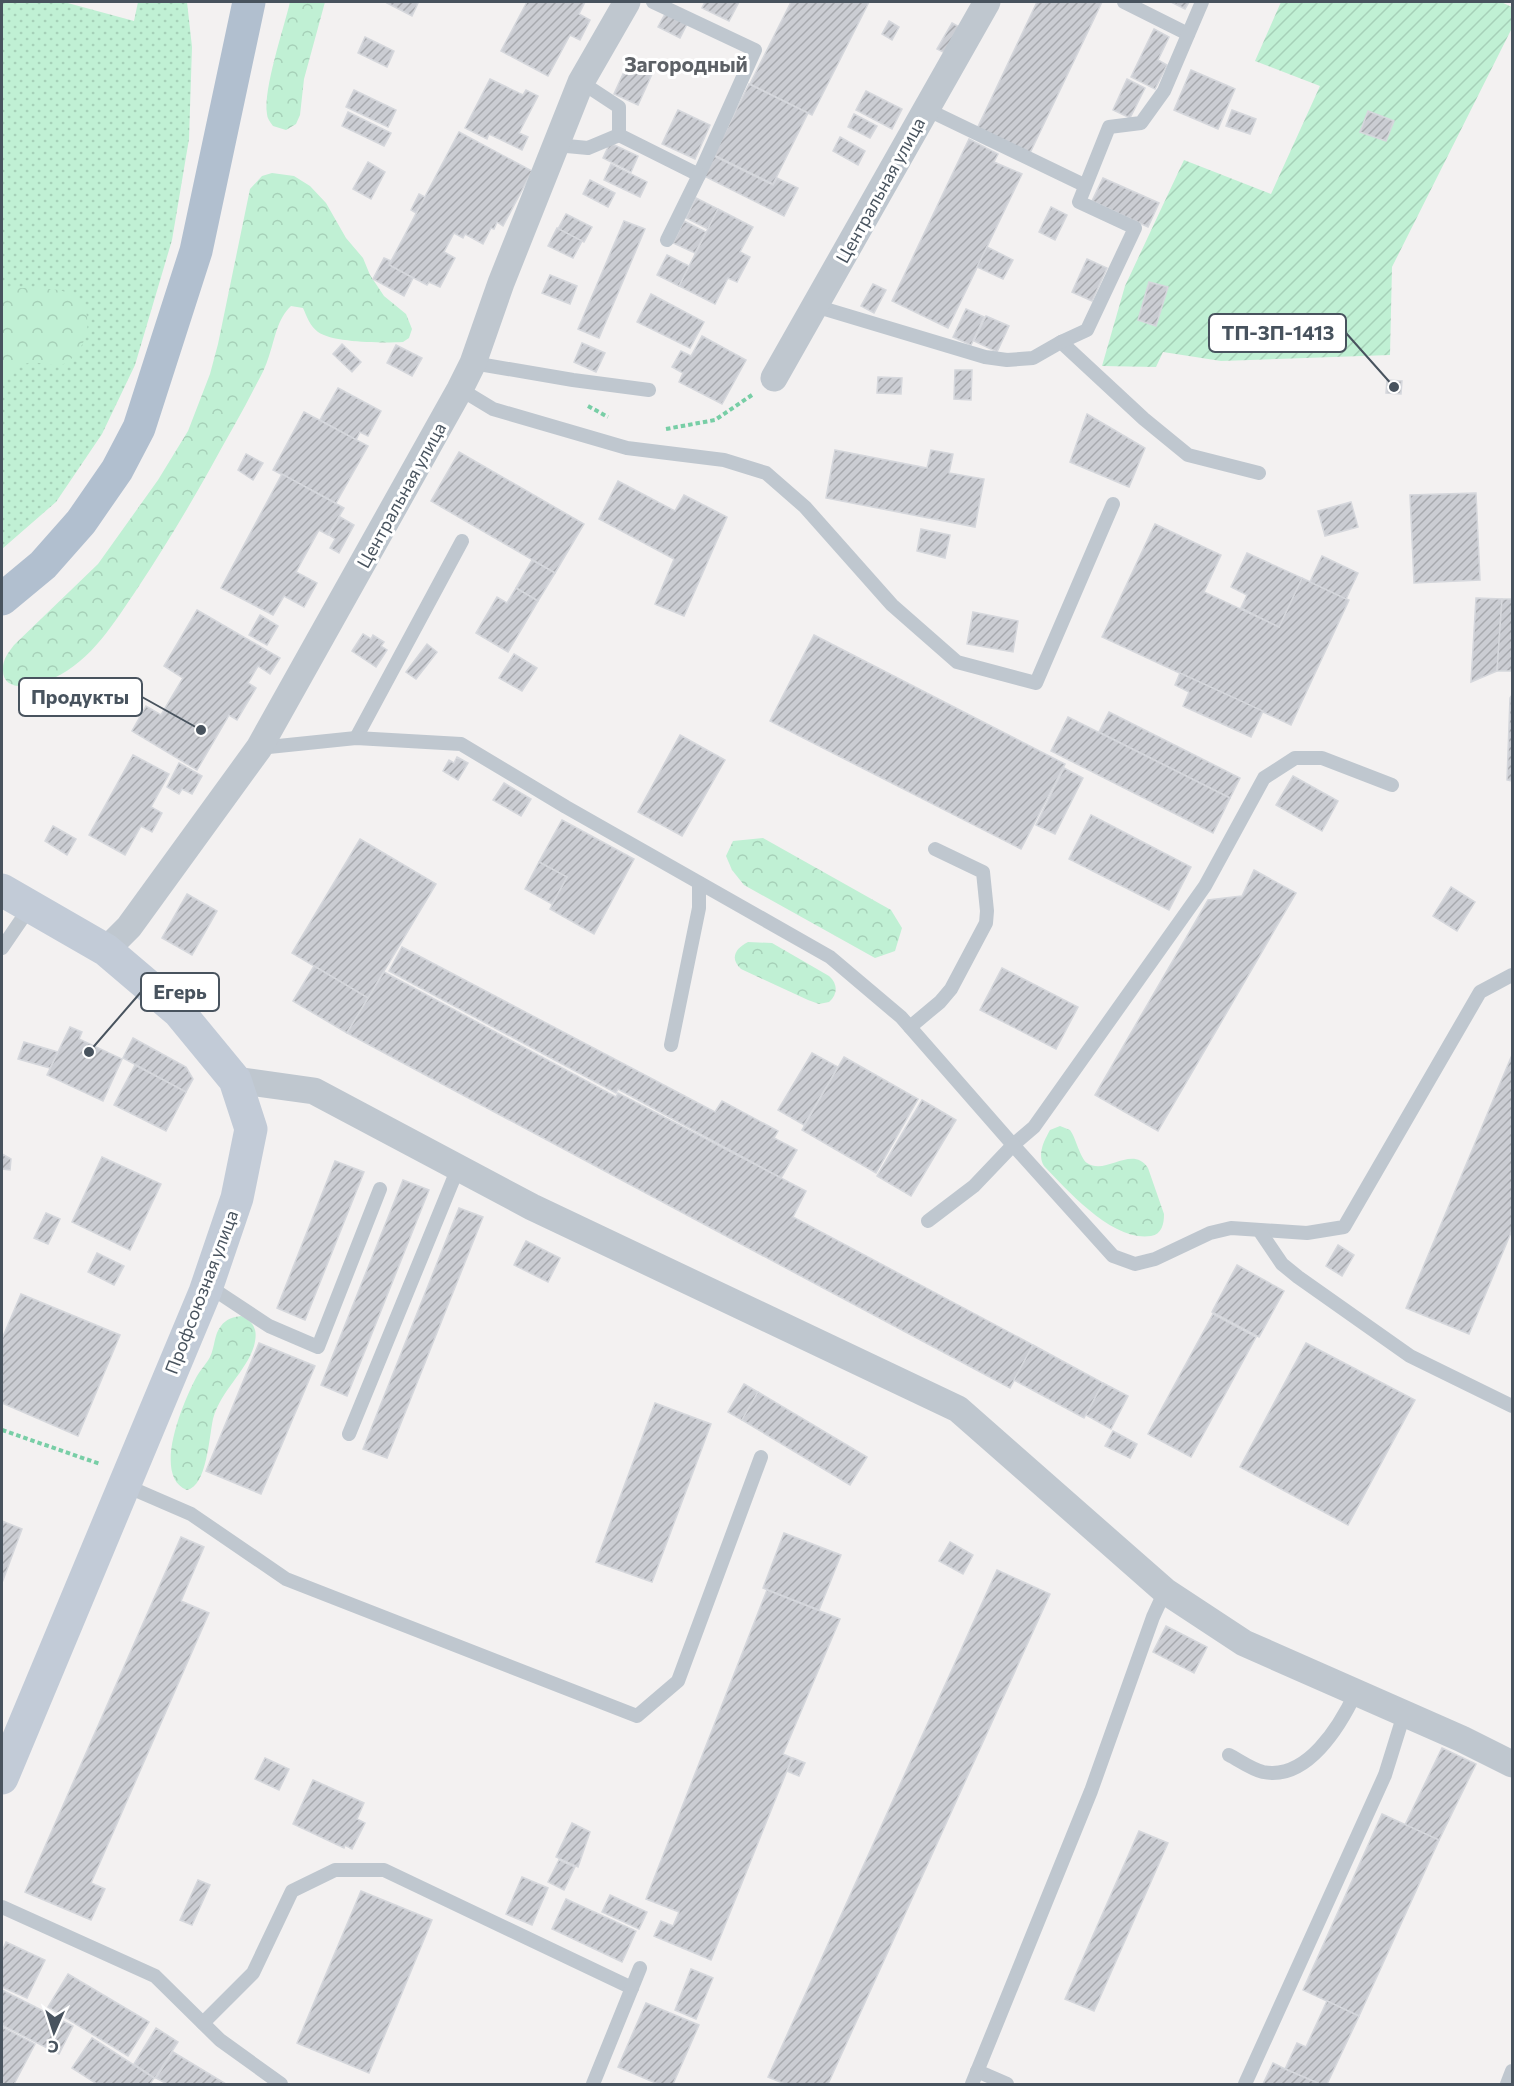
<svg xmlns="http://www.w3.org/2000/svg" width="1514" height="2086" viewBox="0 0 1514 2086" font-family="Commissioner,sans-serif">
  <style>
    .grass { fill: url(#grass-dots) }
    .forest { fill: url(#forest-crowns) }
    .garden { fill: url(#garden-furrows) }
    .building { fill: url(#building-hatch); stroke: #d5d7dc; stroke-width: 1.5 }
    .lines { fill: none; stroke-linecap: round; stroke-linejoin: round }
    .path { stroke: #78cea6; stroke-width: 4; stroke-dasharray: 4.5 3; stroke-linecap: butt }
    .lane { stroke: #bfc7cf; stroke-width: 14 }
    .street { stroke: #bfc7cf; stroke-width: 27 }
    .secondary { stroke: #c2cbd7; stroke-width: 33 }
    .primary { stroke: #b1bfcf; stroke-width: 33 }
    .labels { text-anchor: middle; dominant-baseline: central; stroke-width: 6; stroke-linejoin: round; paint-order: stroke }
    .street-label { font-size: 18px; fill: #48535e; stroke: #fff }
    .quarter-label { font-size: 21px; font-weight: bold; fill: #5d6166; stroke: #fff }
    .leader { fill: none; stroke: #48535e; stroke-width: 2 }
    .callout-dot { fill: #48535e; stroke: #fff; stroke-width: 2 }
    .callout { fill: #fff; stroke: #48535e; stroke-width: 2 }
    .callout-label { font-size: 20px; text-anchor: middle; font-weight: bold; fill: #48535e }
  </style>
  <defs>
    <pattern id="grass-dots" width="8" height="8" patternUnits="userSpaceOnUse" patternTransform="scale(1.5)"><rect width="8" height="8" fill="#c0f0d4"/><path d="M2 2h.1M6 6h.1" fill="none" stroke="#a6d0b8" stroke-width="1.8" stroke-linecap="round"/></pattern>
    <pattern id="forest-crowns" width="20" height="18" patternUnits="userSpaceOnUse" patternTransform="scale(1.5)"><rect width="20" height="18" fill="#c0f0d4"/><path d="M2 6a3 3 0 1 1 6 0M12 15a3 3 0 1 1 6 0" fill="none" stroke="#a6d0b8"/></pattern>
    <pattern id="garden-furrows" width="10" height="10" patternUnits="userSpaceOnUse" patternTransform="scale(1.5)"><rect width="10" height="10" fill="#c0f0d4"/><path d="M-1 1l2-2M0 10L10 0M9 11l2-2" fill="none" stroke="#a6d0b8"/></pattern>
    <pattern id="building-hatch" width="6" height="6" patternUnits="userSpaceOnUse" patternTransform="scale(1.5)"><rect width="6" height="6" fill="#cbcdd3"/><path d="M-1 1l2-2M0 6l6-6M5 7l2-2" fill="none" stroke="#a7a9ae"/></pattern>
  </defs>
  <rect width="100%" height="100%" fill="#f3f1f1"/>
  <polygon class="grass" points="2,2 64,2 134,21 138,2 187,2 192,47 189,139 172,240 135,365 102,434 56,502 2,549"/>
  <g class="forest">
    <path d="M290,2H325L304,79L300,115L296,124L286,130L273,126C270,122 267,118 267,114C263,89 284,28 290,2Z"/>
    <path d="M272,173L294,176L310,186L326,203L346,238L363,258L370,275L384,296L406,314L412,329L409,338L403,342C384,343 333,343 318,332C310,326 307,317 303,308L291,306C277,319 275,339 269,356C266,366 261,376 256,385C242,413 225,441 210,469C187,510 163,550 137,589C114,623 92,660 54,678C40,685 2,696 3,669C3,659 8,653 14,645L98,564L158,480L188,431L210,374L218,344L250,189L262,176Z"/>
    <path d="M26,288C36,289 48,288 58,290C83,295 93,315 85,338C82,347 74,358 66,363C53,369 38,359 25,364C17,368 10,375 2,379V289Z"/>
    <polygon points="763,838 891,910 902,928 895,951 875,958 744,885 732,870 726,856 733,841"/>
    <path d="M748,942L772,943L829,976C838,984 838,994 829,1002L819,1004L808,1000L741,969C729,958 736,948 748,942Z"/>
    <path d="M1060,1126L1070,1130C1076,1138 1080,1158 1087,1163C1106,1176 1132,1144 1148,1168L1164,1214C1164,1224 1162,1234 1151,1236C1113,1242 1068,1191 1044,1166C1037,1154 1044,1141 1050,1130Z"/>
    <path d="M241,1316C255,1322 258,1331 254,1346C246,1372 221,1390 213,1419C209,1437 207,1486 187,1490C151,1476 184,1400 197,1376C201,1369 207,1363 210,1357C215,1347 214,1334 221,1326C226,1319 233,1317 241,1316Z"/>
  </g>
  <polygon class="garden" points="1281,2 1501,2 1512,7 1512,28 1392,267 1390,355 1221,361 1163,352 1156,367 1102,366 1125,286 1184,160 1271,194 1320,86 1255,61"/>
  <g class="building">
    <polygon points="388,2 416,2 418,3 412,16 387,3"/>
    <polygon points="527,2 585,2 579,14 590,20 580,40 570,35 548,76 501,51"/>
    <polygon points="705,2 739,2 729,21 702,8"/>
    <polygon points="791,2 869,2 812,115 750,84"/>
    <polygon points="1037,2 1102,2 1029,155 976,131"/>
    <polygon points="1171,2 1189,2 1185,9"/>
    <polygon points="665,14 687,24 680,38 658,27"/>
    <polygon points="889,21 899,27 892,40 882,34"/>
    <polygon points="952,23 963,29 949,55 937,49"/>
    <polygon points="1154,29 1169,37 1158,60 1167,65 1155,89 1131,77"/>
    <polygon points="365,37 394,51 387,67 358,53"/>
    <polygon points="628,63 652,74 638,105 614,94"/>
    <polygon points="1191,70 1235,89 1218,129 1174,110"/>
    <polygon points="490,79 523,95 526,90 538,96 519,133 528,137 522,150 489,134 487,139 465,128"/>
    <polygon points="1127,79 1145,88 1130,118 1113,110"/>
    <polygon points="749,84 808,113 773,184 714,155"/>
    <polygon points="354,90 396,110 388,127 346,107"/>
    <polygon points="866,91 902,109 892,129 856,110"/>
    <polygon points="678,110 710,125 695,159 662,144"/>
    <polygon points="1232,110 1256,119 1250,134 1226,126"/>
    <polygon points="1368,111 1394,121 1386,141 1360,132"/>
    <polygon points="348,112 391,133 384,146 342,126"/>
    <polygon points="854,114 877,126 870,138 848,127"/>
    <polygon points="459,132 532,171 503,226 497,222 494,229 491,228 483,244 465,234 463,238 454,233 444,252 455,258 440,287 429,282 427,285 389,265"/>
    <polygon points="840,137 865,151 858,165 833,151"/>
    <polygon points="969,139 998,154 994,162 1022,174 948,328 892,301"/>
    <polygon points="610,143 638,156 631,172 603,158"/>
    <polygon points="714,156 773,185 777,178 798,188 784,216 704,176"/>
    <polygon points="368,162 385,172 371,199 353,189"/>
    <polygon points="611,164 647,182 640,197 604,180"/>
    <polygon points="1103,178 1159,203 1148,227 1092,201"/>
    <polygon points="590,180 615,193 608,207 583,194"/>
    <polygon points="419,194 425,197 416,213 411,210"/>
    <polygon points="696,198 718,209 708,229 686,218"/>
    <polygon points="1051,207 1067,215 1055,240 1039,232"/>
    <polygon points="718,209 753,227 740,252 750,257 737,282 728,278 715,304 679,286"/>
    <polygon points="566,214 592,227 584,242 558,229"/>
    <polygon points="624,221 645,229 599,338 578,329"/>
    <polygon points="684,221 706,232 695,253 673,243"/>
    <polygon points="557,228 582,241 573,258 548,246"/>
    <polygon points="987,247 1013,260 1003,279 977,267"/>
    <polygon points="667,255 689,266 679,286 657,275"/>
    <polygon points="384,258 391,261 389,265 413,278 404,296 373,279"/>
    <polygon points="1087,259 1107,268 1092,301 1072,292"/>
    <polygon points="550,275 577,286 570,304 542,293"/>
    <polygon points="1149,282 1168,287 1156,326 1138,320"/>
    <polygon points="873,284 886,290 874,313 861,306"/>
    <polygon points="651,294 704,322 690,348 637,322"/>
    <polygon points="966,309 984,317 971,345 953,337"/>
    <polygon points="986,316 1009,326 997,352 974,341"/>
    <polygon points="702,336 746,360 722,404 679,382 683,373 672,367 681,351 691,356"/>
    <polygon points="582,343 605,353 596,372 574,362"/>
    <polygon points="342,344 361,362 352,372 333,354"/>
    <polygon points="396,345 422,358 412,376 387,363"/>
    <polygon points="955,370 972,370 971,400 954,399"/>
    <polygon points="878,377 902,378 901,394 877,393"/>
    <polygon points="1387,380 1402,381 1401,394 1386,393"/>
    <polygon points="338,388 381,411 368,436 360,432 356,440 320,420"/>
    <polygon points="304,412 368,446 336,503 273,470"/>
    <polygon points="1087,414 1145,448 1129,487 1070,462"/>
    <polygon points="835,450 927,468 931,450 953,454 949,473 984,479 975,527 826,498"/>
    <polygon points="459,452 584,524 555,573 431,501"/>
    <polygon points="246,454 263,463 253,480 238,470"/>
    <polygon points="282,474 344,508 328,535 319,530 296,572 317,583 304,607 284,596 273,615 221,588"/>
    <polygon points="618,481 675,511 684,495 727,517 684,616 655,604 674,559 599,519"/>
    <polygon points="1476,493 1480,580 1414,583 1410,495"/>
    <polygon points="1351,502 1358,527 1325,536 1318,511"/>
    <polygon points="340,517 354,525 339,553 330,548 335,539 329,535"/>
    <polygon points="1155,524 1221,555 1204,592 1279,627 1302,578 1349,600 1291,725 1102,637"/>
    <polygon points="921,529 950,535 945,558 917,551"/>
    <polygon points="1247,553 1302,578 1279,627 1241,608 1247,595 1231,587"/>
    <polygon points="1322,556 1358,573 1346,599 1310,582"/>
    <polygon points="532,560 555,573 538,601 516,588"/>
    <polygon points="516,588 538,601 508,652 476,633 497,597 507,603"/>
    <polygon points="1476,598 1502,599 1497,671 1471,682"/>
    <polygon points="1502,599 1512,599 1512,671 1497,671"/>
    <polygon points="197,610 280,658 270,674 258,666 248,683 256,688 237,720 229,715 197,770 132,731 146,706 161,715 183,678 164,666"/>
    <polygon points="973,612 1018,621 1013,652 967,644"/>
    <polygon points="260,615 278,626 267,645 249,635"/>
    <polygon points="363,634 371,639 373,635 384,642 381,646 387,650 376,667 352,651"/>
    <polygon points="814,635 1065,764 1021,849 770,721"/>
    <polygon points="427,644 437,652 416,679 406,672"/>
    <polygon points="514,654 537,668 522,691 499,678"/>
    <polygon points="1180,673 1263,711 1251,737 1183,706 1189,692 1175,685"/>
    <polygon points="1512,695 1512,781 1507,780 1510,698"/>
    <polygon points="1109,712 1240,778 1230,798 1099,732"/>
    <polygon points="1068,717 1230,798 1213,833 1051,751"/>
    <polygon points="680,735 725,760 682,836 638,812"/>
    <polygon points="133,755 169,774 151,807 162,813 152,832 141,826 125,855 89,835"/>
    <polygon points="457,757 468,763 458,780 443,771 449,760 454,763"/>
    <polygon points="179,763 202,776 192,794 182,789 179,794 167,787"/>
    <polygon points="1064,768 1083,778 1055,834 1036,825"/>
    <polygon points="1293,776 1338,801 1322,831 1276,805"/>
    <polygon points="504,783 531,799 521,816 493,800"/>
    <polygon points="1091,815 1191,867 1169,910 1069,859"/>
    <polygon points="562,820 634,859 594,934 550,909 567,877 539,862"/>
    <polygon points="53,826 76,839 67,855 45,841"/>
    <polygon points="360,839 436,884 368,998 292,953"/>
    <polygon points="539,862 567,877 552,904 525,889"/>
    <polygon points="1254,870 1296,893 1158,1131 1095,1095 1208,900 1242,896"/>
    <polygon points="1451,887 1475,902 1457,931 1433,916"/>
    <polygon points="187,894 217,911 192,955 162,938"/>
    <polygon points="402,947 715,1112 722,1101 778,1131 774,1138 797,1150 781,1178 618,1089 616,1093 389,971"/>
    <polygon points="314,966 368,998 347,1033 293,1001"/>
    <polygon points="1002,968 1078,1007 1056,1049 980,1010"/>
    <polygon points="384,972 616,1097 618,1093 806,1191 793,1217 1033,1345 1010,1388 347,1033"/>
    <polygon points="70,1027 82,1032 79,1039 122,1059 103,1101 47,1075"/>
    <polygon points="133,1038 186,1067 193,1079 186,1092 123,1058"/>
    <polygon points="24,1042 58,1052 50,1068 18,1059"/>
    <polygon points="812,1053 838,1067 804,1125 778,1110"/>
    <polygon points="1512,1055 1512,1230 1469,1334 1406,1308"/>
    <polygon points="844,1057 918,1099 876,1173 802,1130"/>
    <polygon points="135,1065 186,1092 166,1131 114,1105"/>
    <polygon points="922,1100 956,1120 911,1196 877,1176"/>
    <polygon points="2,1154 11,1159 10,1170 2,1169"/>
    <polygon points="102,1157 161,1184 130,1250 72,1222"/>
    <polygon points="335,1161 364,1172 305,1320 277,1308"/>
    <polygon points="403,1180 429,1190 347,1396 321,1385"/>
    <polygon points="459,1208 483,1217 387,1458 363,1449"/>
    <polygon points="46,1213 60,1219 48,1244 34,1238"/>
    <polygon points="526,1241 560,1258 548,1282 514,1265"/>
    <polygon points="1338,1245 1354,1255 1342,1276 1326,1266"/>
    <polygon points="97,1253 124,1266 114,1285 88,1272"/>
    <polygon points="1237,1265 1284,1291 1259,1337 1212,1312"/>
    <polygon points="21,1294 120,1335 78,1436 2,1403 2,1339"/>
    <polygon points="1213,1314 1256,1337 1191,1457 1148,1434"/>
    <polygon points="259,1343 315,1366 261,1494 206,1471"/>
    <polygon points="1306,1343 1415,1400 1348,1525 1240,1467"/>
    <polygon points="1033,1345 1103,1383 1084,1418 1014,1380"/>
    <polygon points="1103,1383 1128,1396 1111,1429 1086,1415"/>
    <polygon points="744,1384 758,1392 742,1420 728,1412"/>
    <polygon points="758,1392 867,1457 850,1485 742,1420"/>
    <polygon points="655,1403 711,1424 652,1582 596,1562"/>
    <polygon points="1113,1431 1137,1444 1130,1458 1105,1446"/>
    <polygon points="2,1521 22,1529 2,1583"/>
    <polygon points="784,1533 841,1555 819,1610 763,1588"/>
    <polygon points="181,1537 204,1547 181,1601 209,1613 91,1883 105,1889 91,1920 25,1892"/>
    <polygon points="950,1542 973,1555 963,1574 939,1561"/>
    <polygon points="997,1570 1050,1594 828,2084 785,2084 768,2077"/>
    <polygon points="767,1590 840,1619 783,1754 792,1758 711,1960 654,1936 661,1921 673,1926 679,1912 646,1899"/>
    <polygon points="1166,1626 1207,1647 1194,1673 1153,1652"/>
    <polygon points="1442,1748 1476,1764 1439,1840 1405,1825"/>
    <polygon points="265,1758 289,1769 279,1790 255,1779"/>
    <polygon points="793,1758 805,1763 799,1776 787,1771"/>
    <polygon points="313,1780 364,1803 357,1819 365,1823 352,1849 345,1845 344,1848 293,1824"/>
    <polygon points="1382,1814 1439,1840 1359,2016 1303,1990"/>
    <polygon points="572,1823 590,1832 578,1867 556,1857"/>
    <polygon points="1139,1831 1168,1843 1094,2011 1065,1999"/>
    <polygon points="559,1860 575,1867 564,1890 548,1882"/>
    <polygon points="522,1877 548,1888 532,1925 506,1914"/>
    <polygon points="198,1880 210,1885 192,1925 180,1920"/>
    <polygon points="361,1891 432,1920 369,2073 297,2043"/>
    <polygon points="610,1895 647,1912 639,1929 602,1912"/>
    <polygon points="566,1899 636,1931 622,1962 552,1929"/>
    <polygon points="6,1942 45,1960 27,1998 2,1987 2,1952"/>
    <polygon points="691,1969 713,1978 696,2019 675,2010"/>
    <polygon points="68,1974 149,2022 128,2056 48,2007"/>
    <polygon points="2,1990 73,2026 59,2054 2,2025"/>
    <polygon points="1327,2001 1359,2016 1327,2084 1320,2084 1285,2069 1297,2043 1306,2047"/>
    <polygon points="646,2003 699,2025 673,2084 658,2084 618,2067"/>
    <polygon points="2,2027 35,2044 14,2084 2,2084"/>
    <polygon points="156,2028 178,2042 155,2078 134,2064"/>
    <polygon points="92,2038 154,2078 150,2084 97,2084 72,2068"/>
    <polygon points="173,2052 226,2084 167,2084 156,2078"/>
    <polygon points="1273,2063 1285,2069 1320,2084 1263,2084"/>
  </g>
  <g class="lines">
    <g class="path">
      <polyline points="588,406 608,417"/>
      <polyline points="666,429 715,420 752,395"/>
      <polyline points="2,1430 100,1464"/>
    </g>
    <g class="lane">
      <polyline points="1124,2 1188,34"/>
      <polyline points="581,82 619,107 619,135 699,175 755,50 653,2"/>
      <polyline points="926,109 1084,185"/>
      <polyline points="556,145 588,148 619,135"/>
      <polyline points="667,240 699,175"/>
      <polyline points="815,306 985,357 1007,360 1033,358 1061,342 1144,419 1188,455 1259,473"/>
      <polyline points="1061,342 1087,330 1135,228 1079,202 1109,127 1141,123 1164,91 1202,2"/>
      <polyline points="473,363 573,380 649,390"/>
      <polyline points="460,389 493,409 627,448 724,460 766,473 805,507 892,605 957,662 1036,683 1113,504"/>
      <polyline points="356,738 462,541"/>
      <polyline points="259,748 356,738 461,744 566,807 830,957 901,1017 1013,1145 1034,1127 1205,886 1264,778 1295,758 1322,758 1392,785"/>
      <polyline points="2,948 30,907"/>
      <polyline points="910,1027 940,1002 951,989 986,923 987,911 983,872 935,849"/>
      <polyline points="671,1045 699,908 699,883"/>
      <polyline points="928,1221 974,1186 1013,1145 1113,1256 1135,1264 1155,1259 1210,1233 1231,1228 1307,1233 1344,1227 1480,992 1512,975"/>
      <polyline points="1259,1230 1282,1264 1298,1277 1410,1356 1512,1406"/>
      <polyline points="207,1285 269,1326 318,1347 380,1189"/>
      <polyline points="349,1434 458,1168"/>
      <polyline points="124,1485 191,1514 286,1579 637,1716 678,1681 761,1457"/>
      <path d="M1229,1755C1239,1760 1251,1769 1263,1772C1307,1781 1340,1726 1356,1692"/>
      <polyline points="2,1907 155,1976 220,2040 281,2084"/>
      <polyline points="203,2023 253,1973 292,1891 335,1870 384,1870 632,1988"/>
      <polyline points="977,2071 1007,2084"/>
      <polyline points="593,2084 640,1968"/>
      <polyline points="972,2084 1091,1791 1153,1617 1165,1591"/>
      <polyline points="1245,2084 1385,1775 1404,1714"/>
      <polyline points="1507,2084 1512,2071"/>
    </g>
    <g class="street">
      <polyline points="774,378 987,2"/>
      <polyline points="106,950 129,927 259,748 460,389 473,363 501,283 581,82 627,2"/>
      <polyline points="235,1080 314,1091 532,1207 958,1409 1165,1591 1244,1643 1462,1739 1512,1764"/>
    </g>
    <polyline class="secondary" points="2,890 106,950 179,1012 235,1080 251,1129 237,1198 205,1292 2,1778"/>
    <polyline class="primary" points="2,599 43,565 81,522 117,470 139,428 196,251 249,2"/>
  </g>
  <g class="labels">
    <g class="street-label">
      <text transform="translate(880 190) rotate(-61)">Центральная улица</text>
      <text transform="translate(401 495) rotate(-61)">Центральная улица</text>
      <text transform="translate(201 1292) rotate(-69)">Профсоюзная улица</text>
    </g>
    <g class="quarter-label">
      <text x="686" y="63">Загородный</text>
    </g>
  </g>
  <path class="leader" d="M1394 387L1346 333M201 730L142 697M89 1052L141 992"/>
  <g class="callout-dot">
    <circle cx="1394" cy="387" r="6"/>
    <circle cx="201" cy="730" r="6"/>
    <circle cx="89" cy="1052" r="6"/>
  </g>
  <g class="callout">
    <rect x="1209" y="314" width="137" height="38" rx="6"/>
    <rect x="19" y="678" width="123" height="38" rx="6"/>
    <rect x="141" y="973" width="78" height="38" rx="6"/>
  </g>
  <g class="callout-label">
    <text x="1278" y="340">ТП-ЗП-1413</text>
    <text x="80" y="704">Продукты</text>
    <text x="180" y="999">Егерь</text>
  </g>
  <rect width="1514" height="2086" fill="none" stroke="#48535e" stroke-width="6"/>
  <g transform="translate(54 2032) rotate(183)" stroke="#ffffff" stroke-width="4.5" paint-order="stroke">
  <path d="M0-4.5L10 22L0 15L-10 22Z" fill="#48535e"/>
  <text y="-9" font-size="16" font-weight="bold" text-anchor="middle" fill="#48535e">С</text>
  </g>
</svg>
